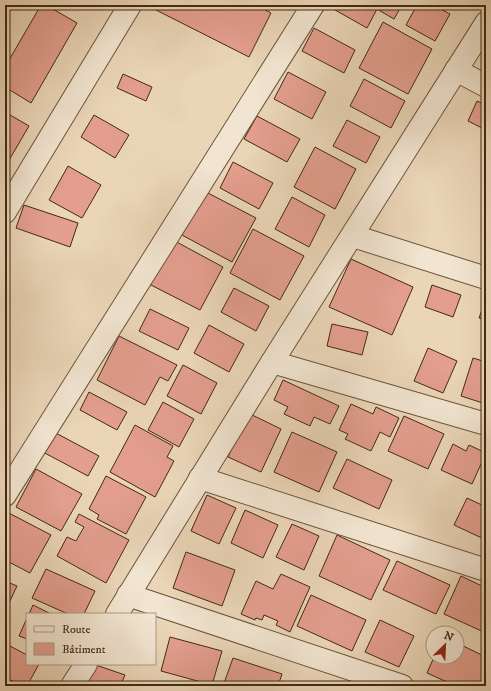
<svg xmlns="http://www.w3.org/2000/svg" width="491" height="691" viewBox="0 0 491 691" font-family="'IM FELL DW Pica',serif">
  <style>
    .building { fill: #e39e8e; stroke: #432a13 }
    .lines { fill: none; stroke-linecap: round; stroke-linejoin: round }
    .minor-casing { stroke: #6d553c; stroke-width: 24 }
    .minor { stroke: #f1e4d0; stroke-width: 22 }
  </style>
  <rect width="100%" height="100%" fill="#ead5b7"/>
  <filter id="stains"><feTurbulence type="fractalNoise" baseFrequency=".005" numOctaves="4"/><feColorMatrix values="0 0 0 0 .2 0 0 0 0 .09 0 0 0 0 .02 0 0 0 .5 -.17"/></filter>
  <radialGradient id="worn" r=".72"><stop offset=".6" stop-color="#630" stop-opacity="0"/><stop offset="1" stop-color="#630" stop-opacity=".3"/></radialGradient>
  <g class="building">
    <polygon points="41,5 46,5 77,23 31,103 5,87 5,67"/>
    <polygon points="156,5 256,5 271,13 249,57 154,9"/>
    <polygon points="329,5 402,5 394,19 377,9 367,28 328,6"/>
    <polygon points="417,5 433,5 450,14 435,41 406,25"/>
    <polygon points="383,22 432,49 408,94 359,68"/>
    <polygon points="314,28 355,50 344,73 302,51"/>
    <polygon points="486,54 486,67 481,64"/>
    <polygon points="288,72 326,92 312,119 274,99"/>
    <polygon points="123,74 152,87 146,101 117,88"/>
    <polygon points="364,79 405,101 391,128 350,106"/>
    <polygon points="477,101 486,105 486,124 484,129 468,121"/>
    <polygon points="5,112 29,126 5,167"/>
    <polygon points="94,115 129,135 115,158 81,137"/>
    <polygon points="257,116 300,139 287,162 244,139"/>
    <polygon points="347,120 380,137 366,163 333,146"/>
    <polygon points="315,147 356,169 335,209 294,187"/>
    <polygon points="233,162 273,183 259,209 220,188"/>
    <polygon points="68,166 101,185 82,218 49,200"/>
    <polygon points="206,192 256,218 232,262 182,235"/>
    <polygon points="292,197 325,215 309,247 275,229"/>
    <polygon points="24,205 78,223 70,247 16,228"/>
    <polygon points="253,229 304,256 280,300 230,273"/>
    <polygon points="173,240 223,267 200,310 149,284"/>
    <polygon points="351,259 413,287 392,335 329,307"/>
    <polygon points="432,285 461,295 453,317 425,307"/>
    <polygon points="234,288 269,306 256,331 221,312"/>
    <polygon points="485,302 486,302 486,320 479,318"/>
    <polygon points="150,309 189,328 178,350 139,331"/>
    <polygon points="332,324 368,332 362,355 327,346"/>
    <polygon points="209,325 244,344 229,372 194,353"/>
    <polygon points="119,336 177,365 168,381 160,377 145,405 97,380"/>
    <polygon points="428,348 457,361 443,393 414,381"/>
    <polygon points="473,358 486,362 486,404 461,396"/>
    <polygon points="183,365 217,383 201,414 167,396"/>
    <polygon points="283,380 339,406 330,424 314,417 310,426 284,414 288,407 274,400"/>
    <polygon points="89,392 127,412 117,430 80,410"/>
    <polygon points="163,402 194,419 179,447 148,430"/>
    <polygon points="351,404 373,414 376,407 399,418 390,437 380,432 371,451 345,439 348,434 339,430"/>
    <polygon points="248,413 281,429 261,472 228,457"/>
    <polygon points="404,416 444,434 428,469 388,451"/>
    <polygon points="135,425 173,446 167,457 174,461 155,497 110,472"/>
    <polygon points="52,431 99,456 88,476 41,451"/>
    <polygon points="292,432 337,452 319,492 274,472"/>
    <polygon points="453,444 466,451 469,445 486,453 472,484 441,470"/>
    <polygon points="347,459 392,480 379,509 333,488"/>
    <polygon points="36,469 82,494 61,531 16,507"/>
    <polygon points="106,476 146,497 126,534 97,519 99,515 89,509"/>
    <polygon points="207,495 236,508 219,544 191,531"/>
    <polygon points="467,498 486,507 486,540 454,525"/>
    <polygon points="245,510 278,525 263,558 231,543"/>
    <polygon points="5,511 51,535 30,573 5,560"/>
    <polygon points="79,514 129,540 106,583 57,556 67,537 76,541 84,527 75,522"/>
    <polygon points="292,524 319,536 304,570 276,557"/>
    <polygon points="337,535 390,560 371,600 319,576"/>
    <polygon points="186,552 235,570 222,606 173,588"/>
    <polygon points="397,561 450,585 436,614 383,590"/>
    <polygon points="46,569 95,591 84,614 68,614 32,598"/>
    <polygon points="281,574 310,587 290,632 276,625 278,621 264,615 262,620 256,618 255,620 241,614 256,581 273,589"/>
    <polygon points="461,576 486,588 486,633 444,614"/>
    <polygon points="5,581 17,586 8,605 5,603"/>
    <polygon points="311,595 366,620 352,651 297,626"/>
    <polygon points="33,605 51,614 29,614"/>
    <polygon points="27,618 27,639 19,636"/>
    <polygon points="380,620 414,636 399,667 365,652"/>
    <polygon points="170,637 222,651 212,685 161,671"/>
    <polygon points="457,643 486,657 486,670 479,686 456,686 427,673 434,657 457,657"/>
    <polygon points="10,646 27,655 27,664 39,664 27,686 21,686 5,677 5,655"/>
    <polygon points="233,658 282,674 278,686 223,686"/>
    <polygon points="93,664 125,675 121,684 128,686 80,686"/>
    <polygon points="301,681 318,686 299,686"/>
  </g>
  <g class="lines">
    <g class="minor-casing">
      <g id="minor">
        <polyline points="456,70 486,86"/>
        <polyline points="5,212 130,5"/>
        <polyline points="353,236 486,278"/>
        <polyline points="272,362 486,424"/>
        <polyline points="200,478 486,570"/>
        <polyline points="5,495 313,5"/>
        <polyline points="128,595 402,686"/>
        <polyline points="117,614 272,362 486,23"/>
        <polyline points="72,686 86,664"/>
      </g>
    </g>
    <use href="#minor" class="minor"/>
  </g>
  <rect width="491" height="691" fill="none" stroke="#ead5b7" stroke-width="20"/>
  <rect x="6" y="6" width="479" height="679" fill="none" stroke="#432a13" stroke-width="2"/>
  <rect x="10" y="10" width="471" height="671" fill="none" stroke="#432a13"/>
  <rect x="26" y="613" width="130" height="52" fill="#f1e4d0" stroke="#ab9a84"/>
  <rect x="34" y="626" width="20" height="6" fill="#f1e4d0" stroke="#ab9a84"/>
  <text x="62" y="633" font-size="12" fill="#432a13">Route</text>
  <rect x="34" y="643" width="20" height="12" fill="#e39e8e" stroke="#ab9a84"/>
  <text x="62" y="653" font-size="12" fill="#432a13">Bâtiment</text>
  <g transform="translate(445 645) rotate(24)"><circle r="19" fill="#f1e4d0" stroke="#ab9a84"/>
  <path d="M0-3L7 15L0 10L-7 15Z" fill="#8f2418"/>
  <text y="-6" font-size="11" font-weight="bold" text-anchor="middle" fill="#432a13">N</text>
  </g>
  <rect width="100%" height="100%" filter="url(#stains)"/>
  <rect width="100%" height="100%" fill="url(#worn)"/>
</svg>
